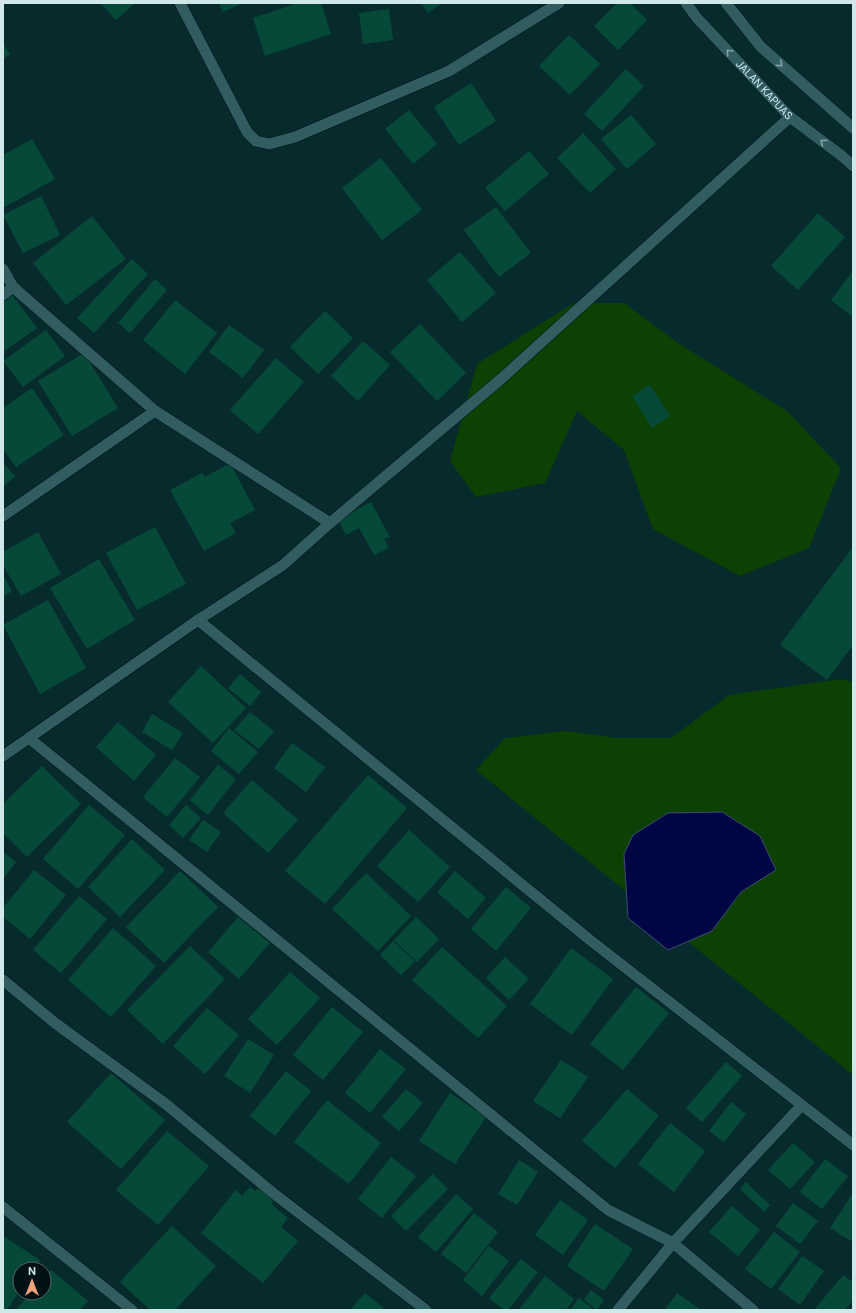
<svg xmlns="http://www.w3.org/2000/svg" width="856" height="1313" viewBox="0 0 856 1313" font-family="'DM Sans',sans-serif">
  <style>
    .green { fill: #0d4104 }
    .water { fill: #000643; stroke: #3f4a75 }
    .building { fill: #064939 }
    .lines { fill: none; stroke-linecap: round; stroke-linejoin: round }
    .minor-casing { stroke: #001214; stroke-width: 12 }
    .tertiary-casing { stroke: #001214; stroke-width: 12 }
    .minor { stroke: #315d60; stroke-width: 11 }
    .tertiary { stroke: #315d60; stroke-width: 11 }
    .oneway { stroke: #81a2a5 }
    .labels { text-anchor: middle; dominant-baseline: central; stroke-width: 4; stroke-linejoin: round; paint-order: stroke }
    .street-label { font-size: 11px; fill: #d1e8ea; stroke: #021113 }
  </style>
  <rect width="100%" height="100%" fill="#072b2d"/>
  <g class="green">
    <polygon points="574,303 624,303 678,343 787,411 841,468 809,548 740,576 653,529 624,450 577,411 545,483 476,497 450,461 477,364"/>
    <polygon points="842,679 853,682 853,1075 476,770 505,738 566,731 617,738 671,738 729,695"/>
  </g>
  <polygon class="water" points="722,812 760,836 776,870 741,892 712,931 668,950 628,918 624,854 633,835 668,813"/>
  <g class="building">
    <polygon points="100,3 135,3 116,20"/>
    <polygon points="219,3 243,3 223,12"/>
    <polygon points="298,3 321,3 331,34 265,56 253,18"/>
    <polygon points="421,3 442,3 428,13"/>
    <polygon points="617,3 630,3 647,20 618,50 594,26"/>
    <polygon points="389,9 393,40 363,44 359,13"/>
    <polygon points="569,35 600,64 570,95 539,66"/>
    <polygon points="3,44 10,54 3,59"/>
    <polygon points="626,69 644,86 602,131 584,114"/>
    <polygon points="471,83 496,121 459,145 434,107"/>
    <polygon points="409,110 437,144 413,164 385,129"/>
    <polygon points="631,115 656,144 627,169 601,139"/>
    <polygon points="583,133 616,169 590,193 557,158"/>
    <polygon points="32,139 55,179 3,208 3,155"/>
    <polygon points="529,151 549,174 505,211 485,188"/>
    <polygon points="381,158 422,210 382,240 342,188"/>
    <polygon points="41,196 60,235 23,253 3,215"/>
    <polygon points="496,207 531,253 499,277 464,230"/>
    <polygon points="818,213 845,237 798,290 771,266"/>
    <polygon points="92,216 126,259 66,305 33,263"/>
    <polygon points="460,252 496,293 462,322 427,280"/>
    <polygon points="132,259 148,274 94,333 77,318"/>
    <polygon points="853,271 853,317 831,300"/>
    <polygon points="155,279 167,290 130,333 118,323"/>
    <polygon points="12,295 37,328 3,352 3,301"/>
    <polygon points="175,300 217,333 185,374 143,340"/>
    <polygon points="325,311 353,338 318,374 290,347"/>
    <polygon points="420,324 466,373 437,401 390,352"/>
    <polygon points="229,325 264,350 243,378 209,352"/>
    <polygon points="46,330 65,356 23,387 3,361"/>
    <polygon points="363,341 390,365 358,401 331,376"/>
    <polygon points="84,353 118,408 72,436 38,381"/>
    <polygon points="276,358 304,382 258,434 230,410"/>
    <polygon points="650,385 670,416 652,428 632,396"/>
    <polygon points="32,388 64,435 16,467 3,449 3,408"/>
    <polygon points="3,463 15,476 3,487"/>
    <polygon points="230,463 255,510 230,523 236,533 204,551 170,490 202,473 205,477"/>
    <polygon points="371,502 390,537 384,539 389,548 374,555 359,528 346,535 338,520"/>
    <polygon points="155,527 186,584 137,610 106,553"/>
    <polygon points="38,532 61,574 21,596 3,565 3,552"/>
    <polygon points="853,547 853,645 827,680 780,645"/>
    <polygon points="99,559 135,620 87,649 50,588"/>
    <polygon points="3,575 12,591 3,597"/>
    <polygon points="48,600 86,668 40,694 3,625"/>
    <polygon points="201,666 246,708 213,743 168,702"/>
    <polygon points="240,674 261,692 250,706 228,688"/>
    <polygon points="250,712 274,731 259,749 234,730"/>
    <polygon points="152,714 183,733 172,750 142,732"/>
    <polygon points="118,722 156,755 134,781 96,747"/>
    <polygon points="229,728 258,752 239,774 211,751"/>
    <polygon points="292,743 325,767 306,792 274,768"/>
    <polygon points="175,758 200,777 167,817 143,797"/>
    <polygon points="218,765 236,779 208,815 190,800"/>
    <polygon points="42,766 81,804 27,857 3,833 3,804"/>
    <polygon points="368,775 407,808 325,904 285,871"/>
    <polygon points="252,780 298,820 268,853 223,813"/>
    <polygon points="89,805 125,835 78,889 43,859"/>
    <polygon points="186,805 201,818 183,838 169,825"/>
    <polygon points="203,820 221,832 207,852 189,840"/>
    <polygon points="409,830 450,867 418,902 377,866"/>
    <polygon points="132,839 165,870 120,917 88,887"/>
    <polygon points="3,852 16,862 3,879"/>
    <polygon points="34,870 66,895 30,939 3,917 3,908"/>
    <polygon points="180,871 218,907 164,963 126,927"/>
    <polygon points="455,871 486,898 468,919 437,892"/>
    <polygon points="366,873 411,916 378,951 332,909"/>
    <polygon points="506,887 531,908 496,951 471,929"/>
    <polygon points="79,896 107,919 61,973 33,950"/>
    <polygon points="238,917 270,943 239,979 208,952"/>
    <polygon points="416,917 439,939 417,962 394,940"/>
    <polygon points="113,928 156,966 111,1017 68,980"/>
    <polygon points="393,941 415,961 401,975 380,955"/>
    <polygon points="190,946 225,979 163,1044 127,1010"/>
    <polygon points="442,947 507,1006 478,1038 412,980"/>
    <polygon points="571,948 613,979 572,1035 530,1004"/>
    <polygon points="505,957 529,979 509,1000 486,978"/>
    <polygon points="290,972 320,998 277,1045 248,1019"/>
    <polygon points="636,987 669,1013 623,1070 590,1044"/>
    <polygon points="332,1007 363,1032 323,1080 293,1055"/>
    <polygon points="207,1008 239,1035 205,1074 173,1046"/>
    <polygon points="248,1039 274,1055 250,1093 224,1076"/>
    <polygon points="380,1049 406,1069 370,1113 345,1093"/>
    <polygon points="561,1060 588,1077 560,1118 533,1101"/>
    <polygon points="726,1062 742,1076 702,1122 686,1108"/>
    <polygon points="286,1071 311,1091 275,1136 250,1116"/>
    <polygon points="111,1073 165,1120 121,1169 67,1122"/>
    <polygon points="406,1089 423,1103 399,1131 382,1117"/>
    <polygon points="627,1089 659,1116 615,1168 582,1141"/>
    <polygon points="450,1093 486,1117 455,1164 419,1141"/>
    <polygon points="327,1100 381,1143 349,1184 294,1142"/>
    <polygon points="731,1102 746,1114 724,1142 709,1131"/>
    <polygon points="670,1123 705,1151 674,1192 638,1164"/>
    <polygon points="167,1131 209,1166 158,1225 116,1190"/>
    <polygon points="793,1143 815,1162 790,1189 768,1170"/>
    <polygon points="391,1157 416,1176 382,1218 358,1199"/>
    <polygon points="825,1159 848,1176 822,1209 800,1192"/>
    <polygon points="519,1160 538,1172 517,1205 498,1194"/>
    <polygon points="433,1174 448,1189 406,1231 391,1216"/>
    <polygon points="746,1182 770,1205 764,1212 740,1189"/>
    <polygon points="250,1187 255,1191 259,1187 275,1200 271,1204 288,1218 281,1227 298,1241 263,1283 201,1233 236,1190 242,1196"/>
    <polygon points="853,1193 853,1238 851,1241 830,1228"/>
    <polygon points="456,1194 473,1209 436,1252 418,1237"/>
    <polygon points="560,1200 588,1220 563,1255 535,1235"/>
    <polygon points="793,1203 818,1221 800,1244 776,1226"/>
    <polygon points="732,1206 760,1230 738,1256 709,1232"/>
    <polygon points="474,1213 498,1232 466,1273 441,1254"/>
    <polygon points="595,1224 633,1249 604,1291 567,1266"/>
    <polygon points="172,1226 216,1266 175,1310 150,1310 120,1282"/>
    <polygon points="774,1232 800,1252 771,1289 745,1269"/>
    <polygon points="3,1236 40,1260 34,1269 20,1269 20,1290 7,1310 3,1310"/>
    <polygon points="489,1246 509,1261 482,1296 463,1280"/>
    <polygon points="802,1256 824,1271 800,1305 778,1289"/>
    <polygon points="521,1259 538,1272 508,1310 504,1310 489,1298"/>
    <polygon points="51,1270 88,1301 80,1310 16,1310 31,1293 44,1293 44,1278"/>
    <polygon points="843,1275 853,1282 853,1300 845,1310 814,1310"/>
    <polygon points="545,1276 574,1299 566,1310 519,1310"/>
    <polygon points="591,1290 604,1300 597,1310 584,1300"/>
    <polygon points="365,1293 386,1310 350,1310"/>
    <polygon points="677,1293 701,1310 665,1310"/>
    <polygon points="579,1298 594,1310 570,1310"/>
  </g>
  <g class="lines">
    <g class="minor-casing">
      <g id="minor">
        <polyline points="180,3 247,132 256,141 269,144 295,137 449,71 559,3"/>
        <polyline points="3,269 13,287"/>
        <polyline points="3,295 13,287 155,411 330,523"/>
        <polyline points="3,516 155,411"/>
        <polyline points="198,620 590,940 853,1145"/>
        <polyline points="29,738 608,1210 673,1243 753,1310"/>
        <polyline points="3,756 198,620 283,565 330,523 501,379 790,117"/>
        <polyline points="3,980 55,1023 167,1105 273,1193 426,1310"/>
        <polyline points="3,1207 132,1310"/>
        <polyline points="618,1310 673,1243 802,1105"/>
      </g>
    </g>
    <g class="tertiary-casing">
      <g id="tertiary">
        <path id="s1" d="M686,3L697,18L790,117L842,156L853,166"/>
        <polyline points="726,3 761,47 853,128"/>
      </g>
    </g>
    <use href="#minor" class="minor"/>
    <use href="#tertiary" class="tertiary"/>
  </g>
  <defs><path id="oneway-chevron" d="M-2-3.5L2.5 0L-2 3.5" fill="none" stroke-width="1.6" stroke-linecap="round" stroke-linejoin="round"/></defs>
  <g class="oneway">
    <use href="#oneway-chevron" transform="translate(729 52) rotate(-133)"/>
    <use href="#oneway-chevron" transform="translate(780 64) rotate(41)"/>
    <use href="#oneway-chevron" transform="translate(823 142) rotate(-143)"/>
  </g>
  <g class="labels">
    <g class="street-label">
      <text stroke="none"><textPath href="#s1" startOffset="117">JALAN KAPUAS</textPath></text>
    </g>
  </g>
  <rect width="856" height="1313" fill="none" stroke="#d1e8ea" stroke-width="8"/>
  <g transform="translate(32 1281)"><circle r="19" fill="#021113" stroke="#556769"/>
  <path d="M0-3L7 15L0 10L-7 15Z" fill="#f0a378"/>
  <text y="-6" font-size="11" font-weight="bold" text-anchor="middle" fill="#d1e8ea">N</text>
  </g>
</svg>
